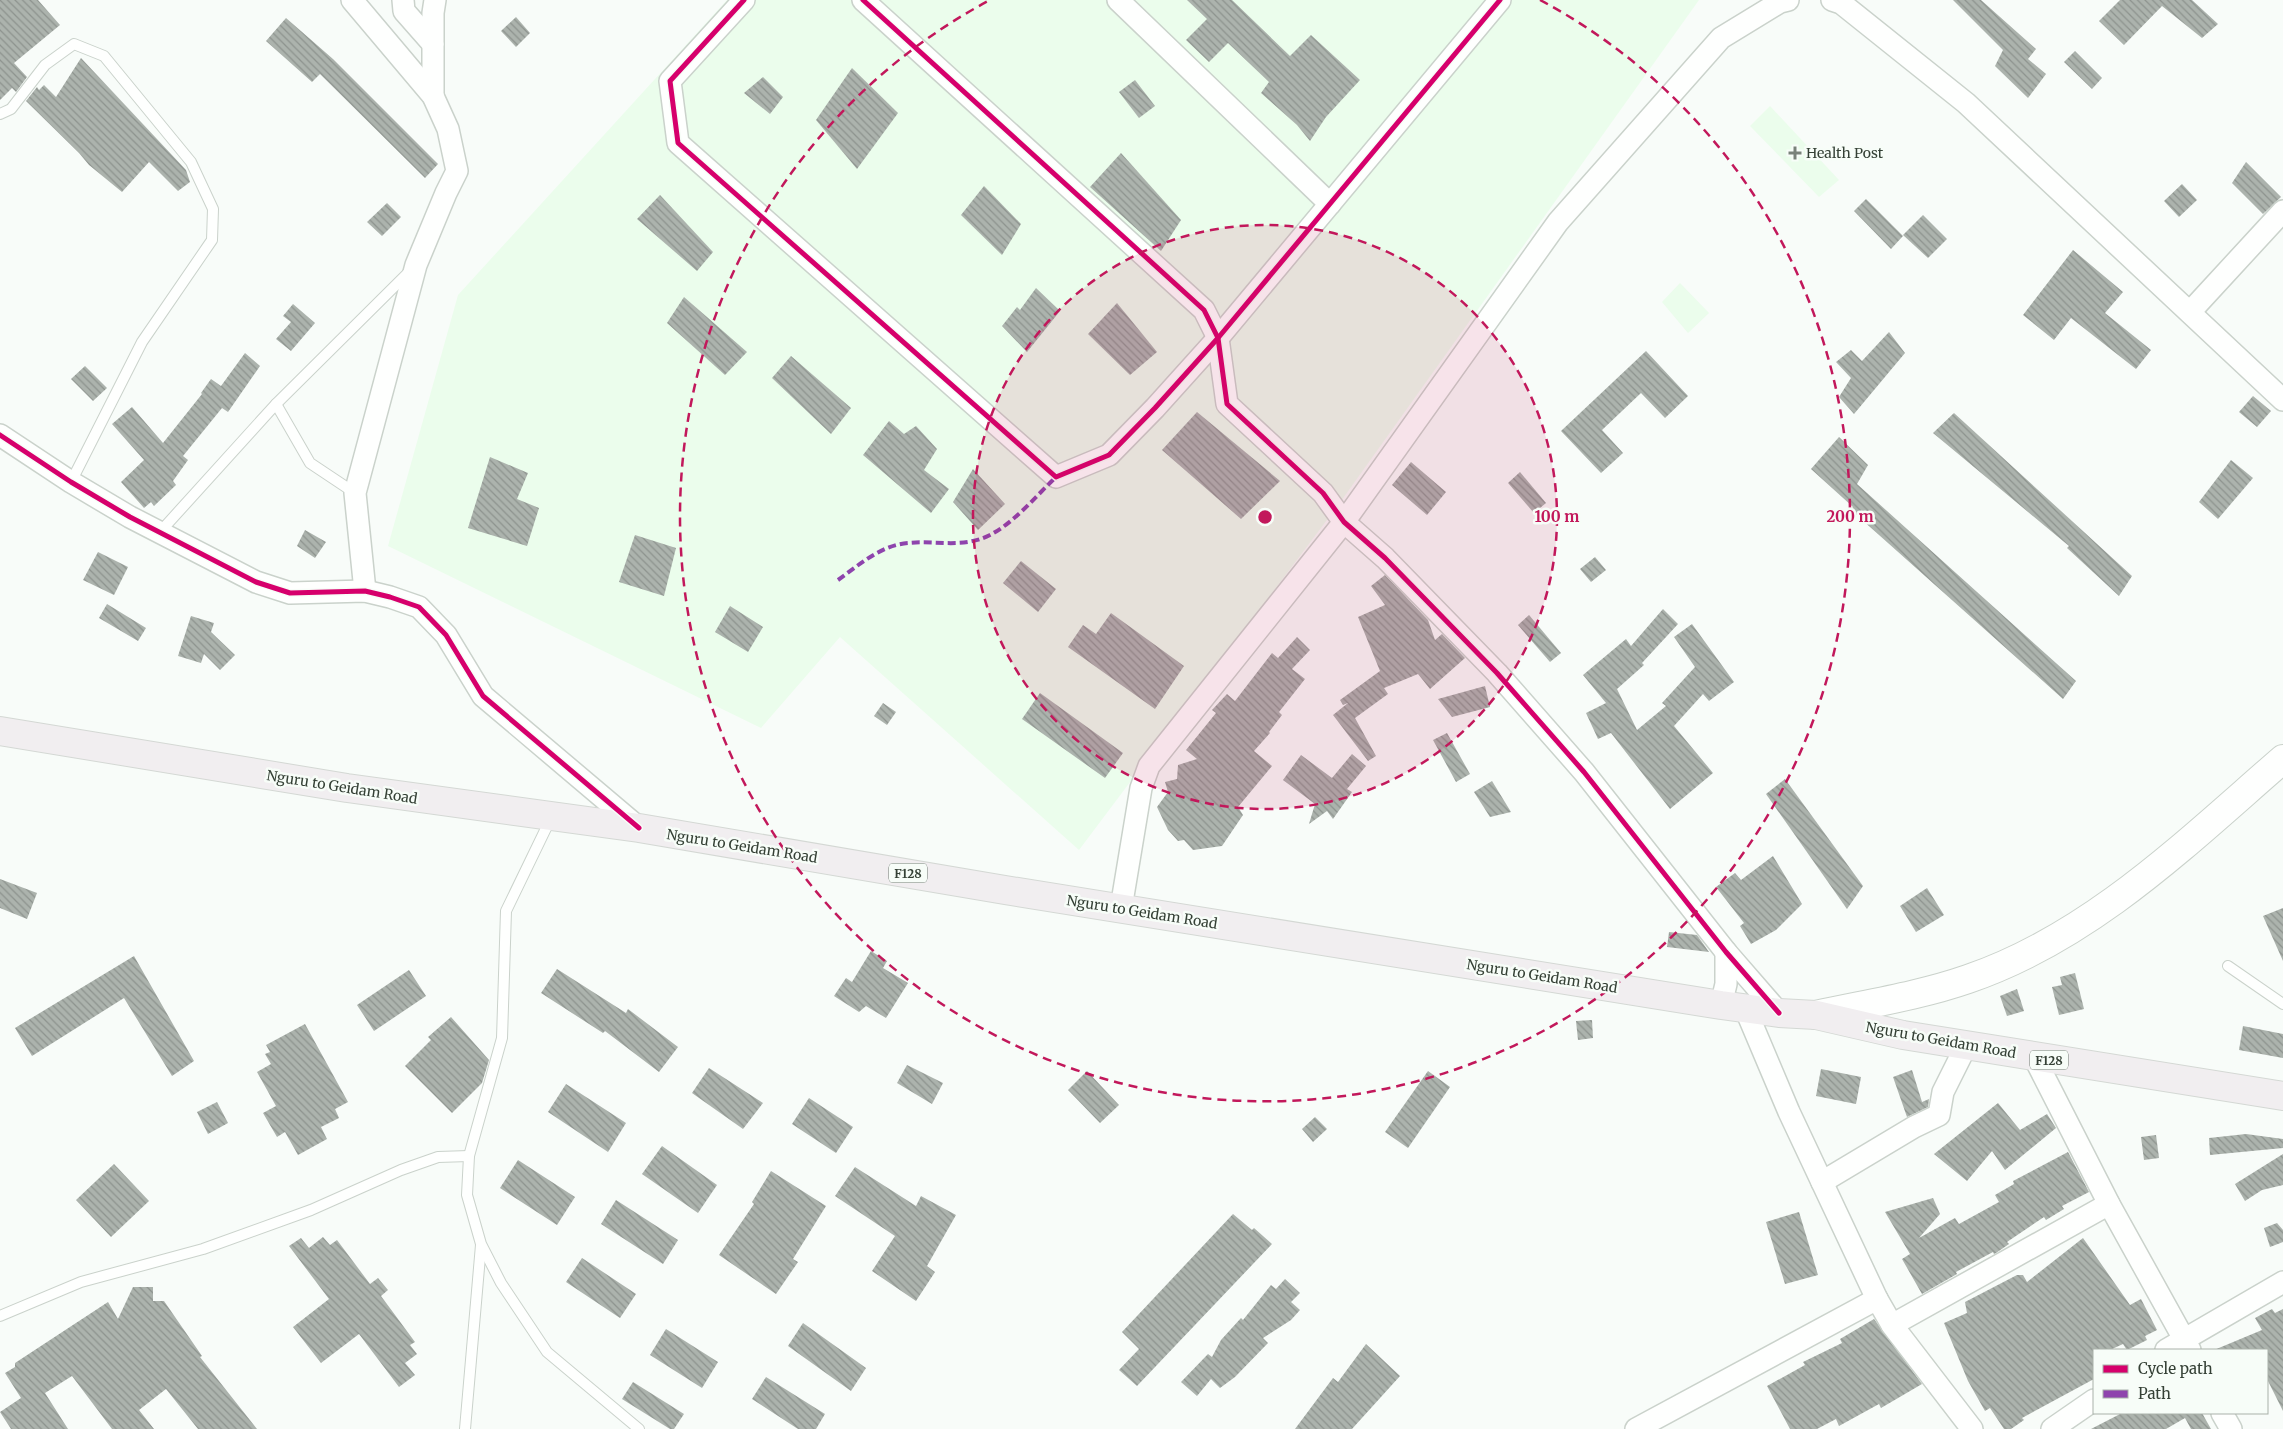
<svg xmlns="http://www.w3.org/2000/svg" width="2283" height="1429" viewBox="0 0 2283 1429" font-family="Merriweather,serif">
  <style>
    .built { fill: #ebfdec }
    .building { fill: url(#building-back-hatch) }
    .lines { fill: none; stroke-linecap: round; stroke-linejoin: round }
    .service-casing { stroke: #cad2cb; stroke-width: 12 }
    .minor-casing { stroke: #cad2cb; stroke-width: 24 }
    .secondary-casing { stroke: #cad2cb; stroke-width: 30 }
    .primary-casing { stroke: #d4d8d4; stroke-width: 30 }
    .service { stroke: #fefffe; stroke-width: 10 }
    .minor { stroke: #fefffe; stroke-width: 21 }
    .secondary { stroke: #fefffe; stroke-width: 28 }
    .primary { stroke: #f1eef0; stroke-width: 28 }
    .quiet { stroke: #8e44ad; stroke-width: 4; stroke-dasharray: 8 4; stroke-linecap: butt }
    .cycleway-casing { stroke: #f7fdf8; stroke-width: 8 }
    .cycleway { stroke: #d6006c; stroke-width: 5 }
    .ring { fill: none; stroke: #c2185b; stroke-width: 2.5; stroke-dasharray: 9 6 }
    .poi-dot { fill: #79827a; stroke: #f7fdf8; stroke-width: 2 }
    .labels { text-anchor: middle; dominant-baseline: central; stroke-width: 5; stroke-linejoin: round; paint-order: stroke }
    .shield { fill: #f7fdf8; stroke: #6e7970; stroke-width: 1 }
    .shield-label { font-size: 12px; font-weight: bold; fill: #344035 }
    .poi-label { font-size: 14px; fill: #344035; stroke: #f7fdf8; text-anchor: start }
    .street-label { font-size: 14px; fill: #344035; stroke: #f7fdf8 }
    .centre { fill: #c2185b; stroke: #f7fdf8; stroke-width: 2.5 }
    .ring-label { font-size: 15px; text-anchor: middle; font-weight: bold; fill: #c2185b; stroke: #f7fdf8; stroke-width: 5; stroke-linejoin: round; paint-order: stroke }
  </style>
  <defs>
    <pattern id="building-back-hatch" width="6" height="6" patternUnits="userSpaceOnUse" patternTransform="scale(1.25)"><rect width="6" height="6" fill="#acb3ad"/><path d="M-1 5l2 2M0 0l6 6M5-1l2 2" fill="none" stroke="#8d938e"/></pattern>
  </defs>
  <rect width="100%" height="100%" fill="#f8fcf9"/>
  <g class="built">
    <polygon points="727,0 1699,0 1339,504 1079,850 840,637 761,728 388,546 458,295"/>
    <polygon points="1770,106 1839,180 1819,197 1750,126"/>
    <polygon points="1680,283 1709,313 1688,333 1662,302"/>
  </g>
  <g class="building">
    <polygon points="0,0 38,0 60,25 14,63 27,77 16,92 12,88 0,100"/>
    <polygon points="1187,0 1232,0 1290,56 1311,35 1360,80 1326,117 1310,141 1297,125 1261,93 1269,82 1228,43 1209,62 1186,40 1207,19"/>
    <polygon points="1953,0 1981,0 2036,49 2028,59 2046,74 2028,98 1995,66 2003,50"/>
    <polygon points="2120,0 2192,0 2218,24 2202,38 2162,6 2124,45 2099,21"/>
    <polygon points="516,17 530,33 516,47 501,31"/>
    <polygon points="286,18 333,59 438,164 425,178 320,74 312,82 266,41"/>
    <polygon points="2075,51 2102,78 2092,89 2064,62"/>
    <polygon points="81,58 186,170 190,182 178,191 149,162 122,192 89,165 79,153 26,101 37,87 39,90 44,85 56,97"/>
    <polygon points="852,68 898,113 857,169 816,120"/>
    <polygon points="763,77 783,97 770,114 744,93"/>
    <polygon points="1135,80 1155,106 1139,118 1119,92"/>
    <polygon points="1121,153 1181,220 1161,251 1090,187"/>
    <polygon points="2246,162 2281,197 2263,214 2232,183"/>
    <polygon points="2182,184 2197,200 2179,217 2164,201"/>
    <polygon points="984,186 1021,224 1002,255 961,215"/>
    <polygon points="660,195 713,252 697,271 637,219"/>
    <polygon points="1866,199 1903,236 1891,249 1854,211"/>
    <polygon points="387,203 401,217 382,236 367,222"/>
    <polygon points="1923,215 1947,239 1928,258 1903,235"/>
    <polygon points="2073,250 2123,292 2105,313 2151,350 2136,369 2071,318 2054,340 2023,315"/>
    <polygon points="1036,288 1060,311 1027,352 1002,326 1017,307 1020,310"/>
    <polygon points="684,297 747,352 725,375 667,323"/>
    <polygon points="1117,303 1157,352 1130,375 1088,334"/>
    <polygon points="293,304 315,323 291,351 276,339 291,322 283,316"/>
    <polygon points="1889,332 1905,353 1854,414 1839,397 1851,378 1836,362 1851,350 1862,361"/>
    <polygon points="1646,351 1688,396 1665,418 1641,393 1602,430 1623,453 1601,473 1561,431"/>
    <polygon points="245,353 260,366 228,412 222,408 183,456 188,460 173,481 176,485 154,506 151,502 144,508 121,482 144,460 112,424 132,407 163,443 202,394 201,393 211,379 221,386"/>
    <polygon points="791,356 851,408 831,434 772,378"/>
    <polygon points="85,366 107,388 93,401 71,379"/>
    <polygon points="2253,396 2271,411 2257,427 2239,412"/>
    <polygon points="1197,412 1280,481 1241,519 1162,450"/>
    <polygon points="1954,413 2132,576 2119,596 2067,548 2069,546 1933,433"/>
    <polygon points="889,421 904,434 916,426 937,449 924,470 949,489 931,513 863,455"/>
    <polygon points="1839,437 1868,465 1857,484 2076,681 2063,699 1851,510 1853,507 1811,469"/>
    <polygon points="490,457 528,473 517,499 539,508 527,546 468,528"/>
    <polygon points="2231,460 2253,478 2218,519 2199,502"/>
    <polygon points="1411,462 1446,492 1427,515 1392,485"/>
    <polygon points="973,469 1005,504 978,530 953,502"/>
    <polygon points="1520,472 1546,503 1534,513 1508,483"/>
    <polygon points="305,530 326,542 315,558 297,546"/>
    <polygon points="635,535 676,548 664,596 619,582"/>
    <polygon points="98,552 128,567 114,595 83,580"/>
    <polygon points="1595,557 1606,570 1591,582 1580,569"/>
    <polygon points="1021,561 1056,589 1038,612 1003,583"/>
    <polygon points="1385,575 1428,620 1435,640 1442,634 1465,658 1430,689 1418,674 1384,688 1388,694 1355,718 1376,756 1368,761 1333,715 1348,703 1343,705 1340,700 1380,671 1358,617 1385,605 1371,586"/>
    <polygon points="107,604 146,628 138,641 99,618"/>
    <polygon points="730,606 763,627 748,652 715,632"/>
    <polygon points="1663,609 1678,624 1642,663 1644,665 1617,689 1637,730 1666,706 1662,703 1695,667 1674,637 1692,624 1734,682 1709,701 1703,694 1674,726 1713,773 1670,809 1611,733 1598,739 1586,713 1606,703 1583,675 1626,639 1631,646"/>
    <polygon points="1111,613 1184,666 1155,709 1068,647 1083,625 1096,634"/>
    <polygon points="1529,615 1561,653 1550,662 1518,625"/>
    <polygon points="191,616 214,623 211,632 235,655 220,670 204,654 201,663 178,656"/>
    <polygon points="1297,637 1310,650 1292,669 1305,679 1279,712 1282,715 1269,732 1270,733 1254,751 1272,766 1238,807 1243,815 1222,846 1193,850 1184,840 1178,841 1168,830 1157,807 1168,792 1165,782 1177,779 1178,765 1197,759 1186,750 1216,713 1212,710 1227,694 1235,701 1272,653 1278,658"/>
    <polygon points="1485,686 1490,707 1452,717 1438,699"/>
    <polygon points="1040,693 1123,753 1105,778 1022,719"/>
    <polygon points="883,703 896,712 887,725 874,716"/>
    <polygon points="1447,733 1470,774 1456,782 1433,740"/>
    <polygon points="1352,754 1366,766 1347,789 1352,792 1333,819 1327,811 1309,824 1315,804 1283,780 1301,755 1332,778"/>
    <polygon points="1785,779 1863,886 1847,909 1766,794"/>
    <polygon points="1492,781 1511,812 1490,817 1474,792"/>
    <polygon points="1773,856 1802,904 1776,930 1751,944 1740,926 1744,923 1716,887 1735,873 1741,880"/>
    <polygon points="0,879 37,893 27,919 0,908"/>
    <polygon points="1927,888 1944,915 1916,932 1900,906"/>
    <polygon points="2283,908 2283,961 2263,916"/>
    <polygon points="1669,932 1697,935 1709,952 1667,947"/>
    <polygon points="871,951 887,961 883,968 908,983 886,1018 866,1006 859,1012 834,996 846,978 852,982"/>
    <polygon points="134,956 194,1061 172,1076 124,998 32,1056 15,1028"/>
    <polygon points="557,969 626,1013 628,1009 678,1047 659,1072 605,1031 603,1033 541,993"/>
    <polygon points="409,970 426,996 374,1031 357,1005"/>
    <polygon points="2075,973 2084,1009 2059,1015 2052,987 2062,985 2060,977"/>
    <polygon points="2017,989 2024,1011 2007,1016 2000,996"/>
    <polygon points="451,1017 489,1060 482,1083 452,1113 405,1066 431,1040 428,1037"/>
    <polygon points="1592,1020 1593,1038 1578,1040 1576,1021"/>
    <polygon points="305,1024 348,1102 335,1109 339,1118 321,1127 327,1139 298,1155 285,1132 277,1137 263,1113 276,1106 257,1072 271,1064 265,1054 270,1052 266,1045"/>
    <polygon points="2243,1026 2283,1034 2283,1058 2239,1050"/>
    <polygon points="907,1065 943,1083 932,1104 897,1083"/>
    <polygon points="709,1068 763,1103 743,1129 692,1093"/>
    <polygon points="1821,1069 1861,1077 1856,1104 1816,1096"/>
    <polygon points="1912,1070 1922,1102 1929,1099 1928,1107 1907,1117 1893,1077"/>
    <polygon points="1087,1071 1119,1105 1100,1123 1068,1090"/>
    <polygon points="1428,1071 1450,1087 1408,1148 1385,1132"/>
    <polygon points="566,1084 626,1123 608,1152 548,1112"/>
    <polygon points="809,1098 853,1127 836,1153 792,1124"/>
    <polygon points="217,1102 228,1123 208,1134 197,1112"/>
    <polygon points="1998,1103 2020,1130 2047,1114 2056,1128 2005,1170 1992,1151 1967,1181 1934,1154"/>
    <polygon points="1315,1117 1327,1129 1313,1142 1302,1129"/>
    <polygon points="2246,1134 2283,1139 2283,1148 2210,1155 2209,1138"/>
    <polygon points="2156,1135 2159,1158 2144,1160 2141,1137"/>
    <polygon points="662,1146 717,1185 698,1213 642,1174"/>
    <polygon points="2068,1152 2089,1192 2062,1206 2064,1209 2046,1220 2044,1217 2007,1242 2009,1244 1996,1253 1994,1254 1993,1252 1956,1272 1957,1274 1922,1294 1902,1259 1910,1254 1885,1212 1933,1198 1940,1214 1919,1238 1955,1218 1959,1224 1999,1202 1995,1195 2014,1184 2013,1181"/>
    <polygon points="2283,1154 2283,1185 2262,1190 2245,1201 2235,1184"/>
    <polygon points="518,1160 575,1197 557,1225 500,1188"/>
    <polygon points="114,1164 149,1201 111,1237 76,1200"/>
    <polygon points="855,1167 916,1206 921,1196 956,1215 927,1266 935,1272 916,1301 872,1271 895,1236 835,1196"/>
    <polygon points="771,1171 826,1206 793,1259 798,1262 776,1294 719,1255 754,1204 752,1202"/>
    <polygon points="616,1200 678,1240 663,1264 601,1224"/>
    <polygon points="1799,1212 1818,1275 1785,1284 1766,1222"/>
    <polygon points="1233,1214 1252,1230 1254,1228 1272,1244 1137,1386 1119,1370 1139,1349 1122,1332"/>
    <polygon points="2277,1223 2283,1230 2283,1242 2270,1247 2264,1228"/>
    <polygon points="323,1237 330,1245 337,1240 370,1284 378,1278 388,1290 381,1296 415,1342 410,1345 417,1354 405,1363 415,1375 399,1387 359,1334 321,1363 293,1327 329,1299 289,1246 301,1238 309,1248"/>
    <polygon points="2083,1238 2130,1305 2141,1299 2157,1330 2145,1336 2147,1340 2127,1350 2123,1344 2110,1350 2094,1350 2094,1379 2022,1418 2024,1420 2011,1429 2004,1429 1990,1408 1985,1411 1968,1381 1944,1323 1967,1313 1965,1302 2017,1275 2023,1275 2027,1282"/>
    <polygon points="582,1258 636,1294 620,1318 566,1282"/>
    <polygon points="1285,1279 1300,1293 1291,1302 1300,1310 1291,1320 1263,1338 1268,1343 1235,1377 1220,1388 1211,1379 1197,1396 1181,1382 1208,1354 1212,1357 1221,1340 1241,1318 1243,1320 1271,1285 1276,1289"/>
    <polygon points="133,1287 153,1287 153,1301 164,1301 202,1356 200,1357 257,1429 198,1429 166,1389 139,1410 154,1429 112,1429 72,1376 45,1393 68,1429 11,1429 0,1412 21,1398 5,1373 15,1367 15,1363 108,1302 118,1319"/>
    <polygon points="2272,1309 2275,1313 2283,1309 2283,1411 2267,1379 2267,1350 2214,1350 2262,1330 2255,1318"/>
    <polygon points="1874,1319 1922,1384 1881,1408 1879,1404 1839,1426 1836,1419 1817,1429 1790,1429 1767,1386 1805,1365 1803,1362 1842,1343 1840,1339"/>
    <polygon points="803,1323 866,1368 851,1391 788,1346"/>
    <polygon points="666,1329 718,1362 702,1388 650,1355"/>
    <polygon points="1366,1344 1400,1376 1352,1429 1295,1429 1333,1378 1338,1382"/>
    <polygon points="766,1377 825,1414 816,1429 798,1429 752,1399"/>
    <polygon points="633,1382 684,1414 674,1429 670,1429 622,1399"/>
    <polygon points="2122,1413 2202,1413 2211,1429 2191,1429 2185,1418 2166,1429 2091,1429"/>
  </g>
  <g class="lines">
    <g class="service-casing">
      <g id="service">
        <polyline points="0,114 11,109 45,65 74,44 104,56 191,162 213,209 212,240 142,342 71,482"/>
        <polyline points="276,404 310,463 355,493"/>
        <polyline points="160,532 276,404 410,271"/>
        <polyline points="551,818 506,911 502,1038 469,1156 467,1195 481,1244 501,1283 547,1352 639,1429"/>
        <polyline points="2228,966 2283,1004"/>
        <polyline points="0,1316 81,1282 203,1249 311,1210 401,1170 438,1157 469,1156"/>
        <polyline points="465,1429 481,1245"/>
      </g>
    </g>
    <g class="minor-casing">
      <g id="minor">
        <polyline points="352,0 433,96 448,129 457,171 446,193 416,265 355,493 365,591"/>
        <polyline points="403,0 404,11 433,44"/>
        <polyline points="744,0 670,81 678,143 1056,477 1109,455 1155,408 1218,338 1500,0"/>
        <polyline points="863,0 1204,310 1218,338 1227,404 1323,493 1344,522 1385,558 1497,673 1584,772 1726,952 1779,1013"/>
        <polyline points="1118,0 1330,204"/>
        <polyline points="1832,0 1841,3 1966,103 2283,400"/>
        <polyline points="433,96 433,13 435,0"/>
        <polyline points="2190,312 2283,211"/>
        <polyline points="0,435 71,482 130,517 256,582 290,593 365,591 390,597 419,607 446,635 483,696 639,828"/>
        <polyline points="1121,908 1141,788 1149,766 1344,522 1558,222 1721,38 1780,2 1788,0"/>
        <polyline points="1721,1005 1726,984 1726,952"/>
        <polyline points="1745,1008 1789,1112 1877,1299 1892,1325 1972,1429"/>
        <polyline points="2034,1057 2109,1204 2190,1350"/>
        <polyline points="1822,1182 1914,1127 1939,1115 1943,1092 1966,1046"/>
        <polyline points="1892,1325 2109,1204"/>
        <polyline points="2166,1350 2283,1282"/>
        <polyline points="2222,1413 2231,1429"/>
        <polyline points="1636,1429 1877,1299"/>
        <polyline points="2052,1429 2094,1400"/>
      </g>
    </g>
    <g class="secondary-casing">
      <path id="secondary" d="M1816,1015C1866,1004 1919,996 1968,979C2091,937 2186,843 2283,759"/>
    </g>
    <g class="primary-casing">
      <polyline id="primary" points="0,731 347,788 639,828 1005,890 1721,1005 1779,1013 1816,1015 1903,1035 2283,1096"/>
    </g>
    <use href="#service" class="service"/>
    <use href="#minor" class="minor"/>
    <use href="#secondary" class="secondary"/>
    <use href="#primary" class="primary"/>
    <path class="quiet" d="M838,580C859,565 881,545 908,543C936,540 962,549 990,535C1015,522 1036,496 1056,477"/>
    <g class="cycleway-casing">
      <g id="cycleway">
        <polyline points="744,0 670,81 678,143 1056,477 1109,455 1155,408 1218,338 1500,0"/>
        <polyline points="863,0 1204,310 1218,338 1227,404 1323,493 1344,522 1385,558 1497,673 1584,772 1726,952 1779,1013"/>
        <polyline points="0,435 71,482 130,517 256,582 290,593 365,591 390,597 419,607 446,635 483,696 639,828"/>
      </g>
    </g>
    <use href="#cycleway" class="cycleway"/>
  </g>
  <circle cx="1265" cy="517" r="292" fill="#c2185b" fill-opacity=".12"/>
  <g class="ring">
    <circle cx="1265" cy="517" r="292"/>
    <path d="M1540 0A585 585 0 1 1 990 0"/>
  </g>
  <path class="poi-dot" d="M1792.5 145.5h5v5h5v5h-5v5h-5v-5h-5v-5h5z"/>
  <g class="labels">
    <g class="shield">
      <rect x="889" y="863.5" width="38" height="19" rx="4"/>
      <rect x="2030" y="1050.5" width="38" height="19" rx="4"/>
    </g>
    <g class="shield-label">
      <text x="908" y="873">F128</text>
      <text x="2049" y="1060">F128</text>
    </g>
    <g class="poi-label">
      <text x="1806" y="153">Health Post</text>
    </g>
    <g class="street-label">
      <text transform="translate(342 787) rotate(9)">Nguru to Geidam Road</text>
      <text transform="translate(742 846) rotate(9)">Nguru to Geidam Road</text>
      <text transform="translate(1142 912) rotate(9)">Nguru to Geidam Road</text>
      <text transform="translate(1542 976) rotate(9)">Nguru to Geidam Road</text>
      <text transform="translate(1941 1040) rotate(10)">Nguru to Geidam Road</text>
    </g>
  </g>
  <circle cx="1265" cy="517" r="8" class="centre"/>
  <g class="ring-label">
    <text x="1557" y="522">100 m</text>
    <text x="1850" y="522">200 m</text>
  </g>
  <rect x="2093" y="1349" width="175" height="65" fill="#f7fdf8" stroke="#a9b1aa"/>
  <rect x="2103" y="1365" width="25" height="8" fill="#d6006c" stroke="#a9b1aa"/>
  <text x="2138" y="1374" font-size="15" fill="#344035">Cycle path</text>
  <rect x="2103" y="1390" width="25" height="8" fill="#8e44ad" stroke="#a9b1aa"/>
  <text x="2138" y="1399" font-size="15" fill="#344035">Path</text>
</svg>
